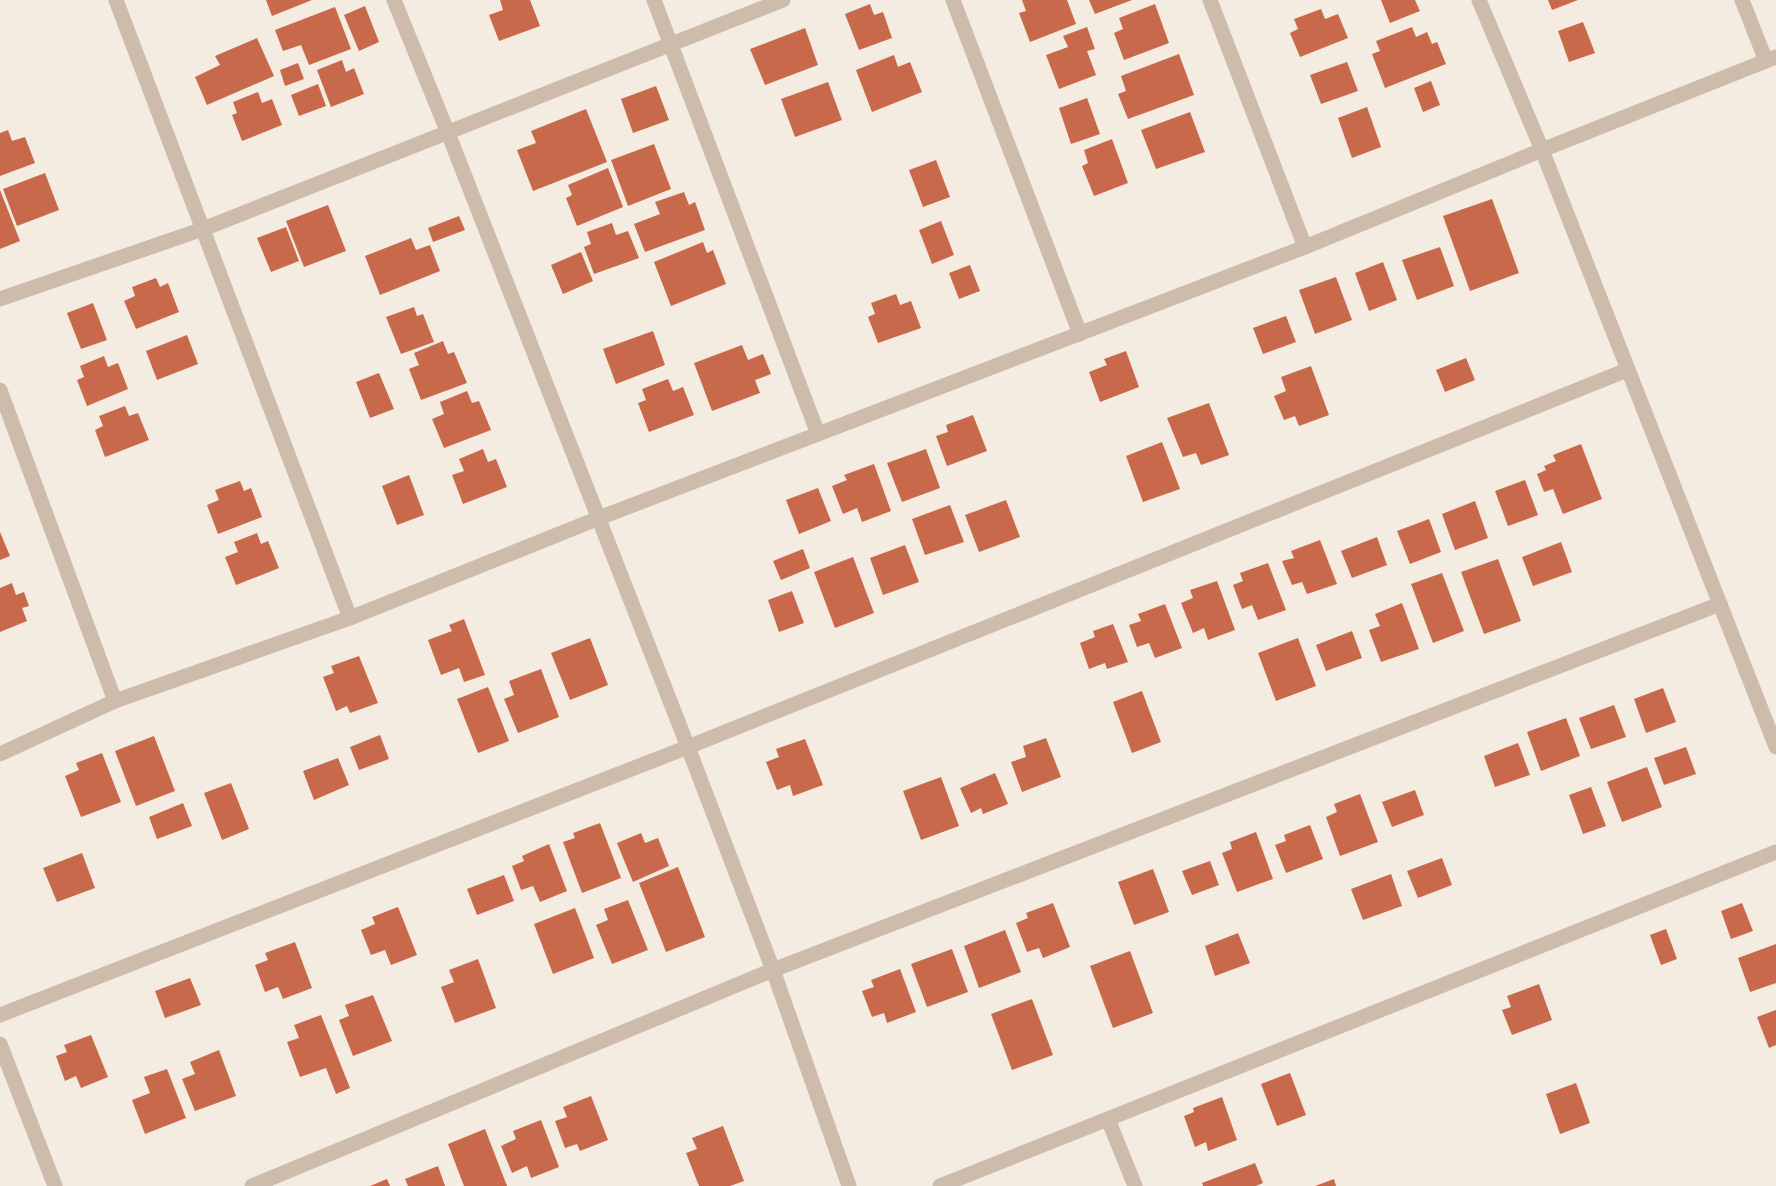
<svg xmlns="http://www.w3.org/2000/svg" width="1776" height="1186" viewBox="0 0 1776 1186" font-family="Overpass,sans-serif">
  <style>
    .building { fill: #c8694b }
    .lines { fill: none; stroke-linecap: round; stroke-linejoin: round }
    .street { stroke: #cdbbac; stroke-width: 15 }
  </style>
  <rect width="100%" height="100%" fill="#f4ebe1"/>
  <g class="building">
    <polygon points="266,0 312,0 272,16"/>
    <polygon points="500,0 530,0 540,26 499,41 489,15 503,10"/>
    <polygon points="1022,0 1067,0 1076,24 1030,42 1019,13 1026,11"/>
    <polygon points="1089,0 1132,0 1095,14"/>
    <polygon points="1381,0 1415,0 1420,11 1390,23"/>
    <polygon points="1548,0 1578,0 1552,10"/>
    <polygon points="870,4 874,15 883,12 892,38 859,50 845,14"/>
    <polygon points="1155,4 1169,43 1124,60 1114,33 1123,29 1119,18"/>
    <polygon points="365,6 379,42 359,51 344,15"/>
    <polygon points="335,7 351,49 309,65 301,45 283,51 275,30"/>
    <polygon points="1321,9 1325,19 1338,14 1348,38 1300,57 1290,33 1298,29 1294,19"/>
    <polygon points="1583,22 1595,53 1569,62 1558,31"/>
    <polygon points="1087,27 1095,49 1087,51 1096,75 1059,89 1046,55 1068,47 1063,36"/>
    <polygon points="1412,27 1416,37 1427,32 1432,44 1437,42 1446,64 1385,88 1372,54 1380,51 1376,41"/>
    <polygon points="805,28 818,65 765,85 750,49"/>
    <polygon points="257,38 274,76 207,105 195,77 220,65 215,56"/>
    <polygon points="1179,54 1194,95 1128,119 1118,94 1126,91 1121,76"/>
    <polygon points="894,55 898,67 910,62 922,92 872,112 856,70"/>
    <polygon points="342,60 346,72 354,68 364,94 331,107 317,70"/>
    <polygon points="1347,62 1358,91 1321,104 1310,75"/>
    <polygon points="298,63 304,79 285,86 280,70"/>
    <polygon points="1431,81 1440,105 1423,112 1414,88"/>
    <polygon points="828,82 842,120 795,137 781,99"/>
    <polygon points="318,84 326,106 299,116 291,95"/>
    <polygon points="656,86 669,120 633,133 621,99"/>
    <polygon points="258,92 262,103 272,99 282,125 242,141 232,115 237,113 233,102"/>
    <polygon points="1087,98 1100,134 1071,144 1059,108"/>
    <polygon points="1367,107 1381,147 1352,158 1338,118"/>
    <polygon points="586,109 607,162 533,191 517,150 536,143 531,131"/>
    <polygon points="1190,112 1205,152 1156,169 1141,130"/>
    <polygon points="8,130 12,141 25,137 35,163 0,176 0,133"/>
    <polygon points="1112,139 1128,183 1094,196 1082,166 1088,163 1084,150"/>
    <polygon points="654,144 671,189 628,206 611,160"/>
    <polygon points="936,160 950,197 923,207 909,170"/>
    <polygon points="608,168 623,207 577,226 566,198 572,195 568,185"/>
    <polygon points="45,173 59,210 17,226 3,189"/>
    <polygon points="0,190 20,241 0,249"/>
    <polygon points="684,192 689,205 695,202 705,230 645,252 634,224 660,214 655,202"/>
    <polygon points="1492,199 1519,273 1470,291 1443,216"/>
    <polygon points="328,205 346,251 304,267 286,221"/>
    <polygon points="459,216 465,230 433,242 428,228"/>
    <polygon points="941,221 954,255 932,264 919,230"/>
    <polygon points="612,223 616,235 628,231 639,258 594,274 584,247 591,244 587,232"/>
    <polygon points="286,227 299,261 271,272 257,238"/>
    <polygon points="411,238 416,250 430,245 440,271 380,295 365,256"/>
    <polygon points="703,242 707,253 713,250 726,284 671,306 654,262"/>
    <polygon points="1440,247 1454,286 1417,300 1402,260"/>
    <polygon points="581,252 593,281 563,294 551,265"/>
    <polygon points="1383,262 1397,300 1369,311 1355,273"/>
    <polygon points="970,265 980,291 959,299 949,273"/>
    <polygon points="1336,277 1352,320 1315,334 1299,290"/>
    <polygon points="156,278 160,287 168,283 179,312 136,329 124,301 135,296 132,287"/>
    <polygon points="896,294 900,305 911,301 921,328 878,343 868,317 875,314 871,303"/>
    <polygon points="93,303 107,340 81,349 67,313"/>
    <polygon points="414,307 417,316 423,314 434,342 401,354 386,317"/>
    <polygon points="1286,316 1296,342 1263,354 1253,328"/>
    <polygon points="653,331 665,365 616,384 603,349"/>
    <polygon points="187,335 198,364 157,380 146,351"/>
    <polygon points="443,341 448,354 454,352 467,383 421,400 409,369 419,365 414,353"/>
    <polygon points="742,345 748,360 763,354 771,374 755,380 760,393 712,411 694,363"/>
    <polygon points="1126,351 1139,387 1100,402 1089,372 1107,365 1104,359"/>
    <polygon points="104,356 108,367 118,363 128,389 87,406 77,380 84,377 80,366"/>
    <polygon points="1466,358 1475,380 1445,392 1436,370"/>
    <polygon points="1311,366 1329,415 1299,426 1295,416 1284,420 1274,396 1286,391 1281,377"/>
    <polygon points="379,373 394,409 370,418 356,382"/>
    <polygon points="668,379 673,391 683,387 694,415 649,432 638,403 646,400 642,389"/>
    <polygon points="467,391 472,403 479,401 491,430 444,448 432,419 444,414 440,402"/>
    <polygon points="1209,403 1229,455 1201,465 1196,453 1183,457 1167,418"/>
    <polygon points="125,406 129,416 138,413 149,440 105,457 95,430 103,426 99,416"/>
    <polygon points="973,415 987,451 947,466 936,436 948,432 946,425"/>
    <polygon points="1162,442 1180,489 1143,502 1126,456"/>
    <polygon points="1581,444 1602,499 1563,514 1553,489 1544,492 1537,474 1546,470 1544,466 1556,461 1553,455"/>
    <polygon points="483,449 488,462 496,459 507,487 463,504 452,475 464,471 459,459"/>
    <polygon points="926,449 940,488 902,502 887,463"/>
    <polygon points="874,464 891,511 862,522 857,508 843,514 832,486 847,480 844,475"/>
    <polygon points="409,475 424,515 397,525 382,486"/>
    <polygon points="1525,480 1538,515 1508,526 1495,491"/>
    <polygon points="240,481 244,491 251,488 262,517 218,534 207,505 219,500 215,490"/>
    <polygon points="818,488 831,521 799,534 786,500"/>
    <polygon points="1006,500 1020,537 979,552 965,515"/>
    <polygon points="1475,501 1488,538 1455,550 1442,514"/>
    <polygon points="950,505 964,542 925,555 912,519"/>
    <polygon points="1429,519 1441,552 1410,564 1397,531"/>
    <polygon points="0,532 10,556 0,560"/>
    <polygon points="257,533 261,544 268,541 279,568 236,585 225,557 238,552 234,542"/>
    <polygon points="1377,537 1387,565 1352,578 1341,551"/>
    <polygon points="1320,540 1337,584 1307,594 1302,582 1292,585 1282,561 1294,558 1291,551"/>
    <polygon points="1561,542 1572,572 1533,586 1522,557"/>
    <polygon points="905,545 919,582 883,595 870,558"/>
    <polygon points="803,549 810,568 781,580 773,561"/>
    <polygon points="853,557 874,613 835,628 814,572"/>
    <polygon points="1498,559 1521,621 1484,634 1461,572"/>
    <polygon points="1268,563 1286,610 1258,620 1252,605 1242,609 1233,585 1243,581 1240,573"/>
    <polygon points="1442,573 1464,631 1433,643 1411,584"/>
    <polygon points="1217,581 1235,630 1208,640 1204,628 1193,633 1181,603 1193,598 1190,590"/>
    <polygon points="12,583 16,595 24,592 29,606 22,608 27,621 0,632 0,588"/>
    <polygon points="792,591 804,623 779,632 768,600"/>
    <polygon points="1402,603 1419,649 1381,662 1369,630 1380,626 1375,614"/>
    <polygon points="1165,604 1182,648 1155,658 1149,643 1137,647 1129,625 1141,621 1138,614"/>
    <polygon points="464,619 485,675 464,682 459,668 441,675 428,640 452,631 449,625"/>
    <polygon points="1113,624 1128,662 1107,669 1105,663 1089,669 1080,643 1095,637 1093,631"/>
    <polygon points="1352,631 1362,658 1326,671 1316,645"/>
    <polygon points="590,638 608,685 570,700 551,653"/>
    <polygon points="1298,638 1316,686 1276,701 1258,653"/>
    <polygon points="359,656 378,703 350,713 347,706 336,711 323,677 334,673 331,666"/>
    <polygon points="541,669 559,717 518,733 504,699 514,695 509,681"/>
    <polygon points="488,687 509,741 478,753 457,699"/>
    <polygon points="1663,688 1676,722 1646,733 1634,699"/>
    <polygon points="1142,691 1161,742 1132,753 1113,702"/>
    <polygon points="1614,705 1626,737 1591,749 1579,718"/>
    <polygon points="1566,718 1580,756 1541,771 1527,732"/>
    <polygon points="380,735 389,759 359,770 350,747"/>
    <polygon points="154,736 175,791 136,806 115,751"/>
    <polygon points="1046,738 1061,777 1022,792 1011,762 1026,757 1023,746"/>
    <polygon points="805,739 823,785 793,796 790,785 777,790 766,762 779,757 776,749"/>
    <polygon points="1518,743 1530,775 1495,787 1484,756"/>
    <polygon points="1686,747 1696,774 1664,785 1654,758"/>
    <polygon points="102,753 121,802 81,817 65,776 79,770 76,763"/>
    <polygon points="338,758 349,785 314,800 303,771"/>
    <polygon points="1647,767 1662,807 1622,822 1607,782"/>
    <polygon points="995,773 1008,804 983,814 981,808 971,813 960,788"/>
    <polygon points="941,777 959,826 921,840 903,791"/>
    <polygon points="231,783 249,829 222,840 204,793"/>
    <polygon points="1591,787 1606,826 1583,834 1569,795"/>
    <polygon points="1415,790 1424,815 1392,827 1382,802"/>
    <polygon points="1360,794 1378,842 1340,856 1326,817 1337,812 1334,804"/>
    <polygon points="183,803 192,826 157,839 149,817"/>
    <polygon points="600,823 621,878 582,893 563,842 575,838 573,833"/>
    <polygon points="1310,825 1323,859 1286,873 1275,845 1286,841 1284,835"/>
    <polygon points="1256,832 1273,879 1237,892 1222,853 1232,849 1230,842"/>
    <polygon points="641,833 645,843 658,838 669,866 633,882 617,843"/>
    <polygon points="549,844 567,891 540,902 533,886 521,890 512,866 524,861 522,856"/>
    <polygon points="82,853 95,888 57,902 43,868"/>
    <polygon points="1442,858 1452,885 1418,898 1407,871"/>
    <polygon points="1210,861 1219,885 1192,895 1182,871"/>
    <polygon points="678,867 705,937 666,952 639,883"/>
    <polygon points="1153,869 1169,912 1134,925 1118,882"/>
    <polygon points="1391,874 1402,906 1363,920 1351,889"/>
    <polygon points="504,875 514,901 477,915 467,889"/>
    <polygon points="628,900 648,950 612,964 596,925 608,920 604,909"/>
    <polygon points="1053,903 1070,947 1043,958 1039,948 1027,952 1016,923 1028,918 1026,913"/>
    <polygon points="1742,903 1753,931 1731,939 1721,911"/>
    <polygon points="398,907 417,955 391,965 385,950 371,955 361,930 375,924 372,917"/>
    <polygon points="575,908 594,958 553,974 534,924"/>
    <polygon points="1666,929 1677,959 1661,965 1650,935"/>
    <polygon points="1005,930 1021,972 979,988 964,946"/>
    <polygon points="1238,933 1250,963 1215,976 1205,946"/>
    <polygon points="295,942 312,988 283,999 278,987 265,992 255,965 268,960 265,953"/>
    <polygon points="1776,944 1776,983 1750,992 1738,958"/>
    <polygon points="952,949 968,992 927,1007 911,964"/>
    <polygon points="1130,951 1153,1013 1113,1028 1090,966"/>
    <polygon points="478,959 496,1008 455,1023 441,987 454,982 449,970"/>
    <polygon points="900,969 916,1012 887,1023 884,1013 872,1017 862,991 874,987 871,980"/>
    <polygon points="190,978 201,1005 165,1018 155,991"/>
    <polygon points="1539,984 1552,1020 1512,1035 1502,1010 1511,1007 1507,996"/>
    <polygon points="373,995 392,1041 353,1056 339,1020 349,1016 345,1005"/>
    <polygon points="1032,999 1053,1055 1012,1070 991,1014"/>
    <polygon points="1776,1010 1776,1045 1769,1048 1757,1017"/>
    <polygon points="321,1015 350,1088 336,1094 326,1068 300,1077 287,1042 299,1038 294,1025"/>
    <polygon points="91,1035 108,1077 81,1088 76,1076 65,1081 56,1056 67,1052 64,1045"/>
    <polygon points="219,1050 236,1096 195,1111 182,1079 195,1074 190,1062"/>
    <polygon points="167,1069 186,1118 145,1134 132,1100 150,1093 144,1077"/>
    <polygon points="1290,1073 1306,1115 1277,1126 1261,1084"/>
    <polygon points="1576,1083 1590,1123 1560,1134 1546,1094"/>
    <polygon points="591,1096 608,1140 580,1151 577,1144 565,1148 555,1121 567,1117 563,1107"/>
    <polygon points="1222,1097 1237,1140 1208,1151 1206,1142 1195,1147 1184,1116 1194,1112 1193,1108"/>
    <polygon points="541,1120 559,1167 531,1178 527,1166 512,1173 501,1146 516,1139 513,1131"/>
    <polygon points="723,1126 744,1181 730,1186 699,1186 686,1153 697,1149 692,1138"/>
    <polygon points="485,1129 507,1186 464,1186 448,1144"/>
    <polygon points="1255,1163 1263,1183 1256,1186 1203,1186 1202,1183"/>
    <polygon points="438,1166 445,1186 408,1186 405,1179"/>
    <polygon points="387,1179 390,1186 370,1186"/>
    <polygon points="1334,1179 1336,1186 1315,1186"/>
  </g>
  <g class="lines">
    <g class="street">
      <polyline points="116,0 350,618"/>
      <polyline points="394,0 448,133 688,747 773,970 849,1186"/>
      <polyline points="654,0 818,434"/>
      <polyline points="953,0 1080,334"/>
      <polyline points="1210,0 1305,247"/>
      <polyline points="1479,0 1542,150 1776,747"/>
      <polyline points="1742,0 1766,61"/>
      <polyline points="0,299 203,229 783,0"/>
      <polyline points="0,390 115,701"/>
      <polyline points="0,754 115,701 350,618 599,518 1305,247 1542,150 1776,57"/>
      <polyline points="0,1015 688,747 1627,370"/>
      <polyline points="0,1044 55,1186"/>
      <polyline points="1108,1119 1135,1186"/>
      <polyline points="252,1186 773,970 1720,604"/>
      <polyline points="940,1186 1776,852"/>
    </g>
  </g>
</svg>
